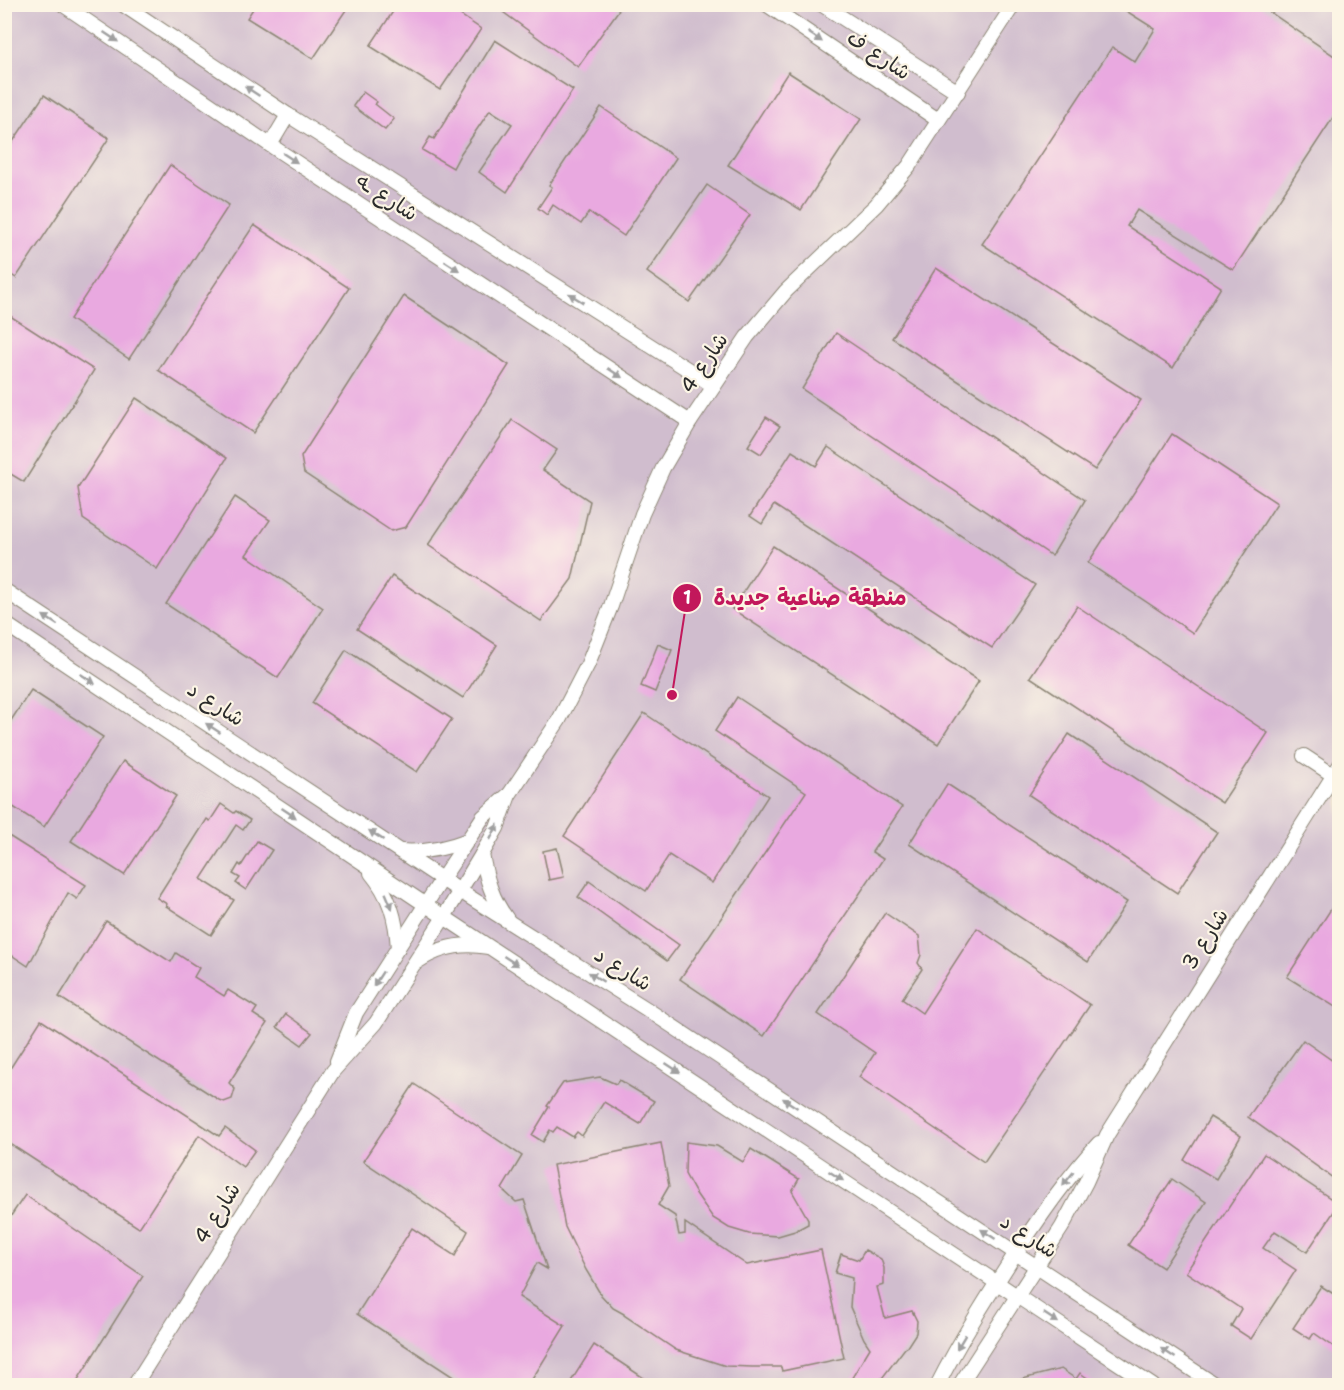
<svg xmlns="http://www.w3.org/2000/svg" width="1344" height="1390" viewBox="0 0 1344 1390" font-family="'Shantell Sans','Playpen Sans Arabic',sans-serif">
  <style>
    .industrial { fill: #d0bdce }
    .building { fill: #e9a9e0 }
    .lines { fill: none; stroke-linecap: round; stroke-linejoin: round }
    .street-casing { stroke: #8c8574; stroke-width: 16 }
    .street { stroke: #fff; stroke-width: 14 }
    .oneway { fill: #a0a0a0 }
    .labels { text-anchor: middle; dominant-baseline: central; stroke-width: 4.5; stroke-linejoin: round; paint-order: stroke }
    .street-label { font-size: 21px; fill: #2b2b2b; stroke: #fcf5e5 }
    .leader { fill: none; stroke: #c2185b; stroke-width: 2 }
    .callout-dot { fill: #c2185b; stroke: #fcf5e5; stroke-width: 2 }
    .mark-label { font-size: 18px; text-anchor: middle; font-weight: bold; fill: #fff }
    .callout-label { font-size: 22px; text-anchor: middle; font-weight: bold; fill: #c2185b; stroke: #fcf5e5; stroke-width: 4.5; stroke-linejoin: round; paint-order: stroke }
  </style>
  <rect width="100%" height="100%" fill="#fcf5e5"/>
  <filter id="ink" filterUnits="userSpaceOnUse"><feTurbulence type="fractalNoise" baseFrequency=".0167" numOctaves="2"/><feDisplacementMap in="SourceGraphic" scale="12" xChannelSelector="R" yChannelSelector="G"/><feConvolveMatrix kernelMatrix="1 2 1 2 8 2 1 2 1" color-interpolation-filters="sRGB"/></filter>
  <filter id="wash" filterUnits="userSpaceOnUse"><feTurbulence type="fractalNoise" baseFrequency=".008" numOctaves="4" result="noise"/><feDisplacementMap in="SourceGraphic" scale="24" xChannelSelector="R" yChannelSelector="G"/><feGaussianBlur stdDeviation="1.35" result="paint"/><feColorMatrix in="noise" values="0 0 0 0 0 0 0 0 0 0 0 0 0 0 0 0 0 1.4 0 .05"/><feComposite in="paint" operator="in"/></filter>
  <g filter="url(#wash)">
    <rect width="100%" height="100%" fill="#ecdfbd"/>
    <rect class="industrial" x="5" y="5" width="1334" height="1380"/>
    <g id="blocks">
      <g class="building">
        <polygon points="256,4 350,4 313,59 247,18"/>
        <polygon points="398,4 444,4 481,29 440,90 370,46"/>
        <polygon points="492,4 623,4 578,67"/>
        <polygon points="1115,4 1258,4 1340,60 1340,107 1233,270 1137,210 1127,226 1221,287 1173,368 982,244 1112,47 1135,62 1155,29"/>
        <polygon points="495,40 573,90 507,192 479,172 512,124 490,110 461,153 453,168 422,150 430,137 434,139"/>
        <polygon points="788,72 861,119 801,210 728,165"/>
        <polygon points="363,92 377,102 375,104 394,119 385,130 353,106"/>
        <polygon points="44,95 109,138 16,278 4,270 4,155"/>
        <polygon points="601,107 676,158 624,236 589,212 581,224 553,205 547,215 538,208 552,187 549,185"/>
        <polygon points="170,165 229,205 129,359 70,319"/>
        <polygon points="707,185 750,215 689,302 647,272"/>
        <polygon points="254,225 349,288 253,433 158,370"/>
        <polygon points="936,268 1141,400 1095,470 892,338"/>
        <polygon points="404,296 509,365 406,527 391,531 304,473 301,457"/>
        <polygon points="4,312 94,370 24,482 4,470"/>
        <polygon points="836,333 1085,500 1052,556 802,389"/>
        <polygon points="136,398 227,458 157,569 83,519 78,488"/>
        <polygon points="766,417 780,426 761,454 748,446"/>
        <polygon points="512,420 557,450 543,470 590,501 572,579 541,621 428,545"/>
        <polygon points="1172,434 1277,503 1193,633 1088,563"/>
        <polygon points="828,447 1035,585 992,648 774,505 762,524 750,516 792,451 816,466"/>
        <polygon points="235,497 270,520 246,555 323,608 278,678 166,604"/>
        <polygon points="773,546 979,681 938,744 732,609"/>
        <polygon points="392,576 497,645 463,698 357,629"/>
        <polygon points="1077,606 1268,733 1222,803 1030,677"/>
        <polygon points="658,644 672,650 655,692 641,686"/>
        <polygon points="346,650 452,719 417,772 312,703"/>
        <polygon points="31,690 103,737 44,827 4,801 4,731"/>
        <polygon points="737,697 902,807 872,852 883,859 764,1036 680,979 806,792 715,731"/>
        <polygon points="644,713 768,796 712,883 669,855 646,891 564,836"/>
        <polygon points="1069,734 1217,832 1177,893 1029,795"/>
        <polygon points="123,761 176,796 124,875 71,841"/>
        <polygon points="947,784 1127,902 1088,962 909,844"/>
        <polygon points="221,804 234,813 236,811 250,820 243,830 236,825 201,879 234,900 211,935 166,906 167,904 157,898 207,819 210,821"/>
        <polygon points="4,833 86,885 77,899 68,893 28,966 4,950"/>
        <polygon points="257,841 272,850 246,890 236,883 240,878 233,874 239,864 241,866"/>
        <polygon points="557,848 564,877 549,880 543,851"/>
        <polygon points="589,881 679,945 667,961 578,897"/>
        <polygon points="1340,895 1340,1010 1287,977"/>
        <polygon points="885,913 919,936 921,955 918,963 922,969 902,999 922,1013 977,928 1090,1005 984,1162 859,1077 875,1053 818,1014"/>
        <polygon points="106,921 171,962 176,953 199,968 194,977 224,996 228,990 257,1008 253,1014 267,1023 229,1083 235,1089 232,1099 224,1102 219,1100 59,997"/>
        <polygon points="286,1014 312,1033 302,1045 277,1027"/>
        <polygon points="41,1020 219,1136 225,1128 255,1150 243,1167 199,1135 139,1228 4,1140 4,1078"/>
        <polygon points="1303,1040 1340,1066 1340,1183 1248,1117"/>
        <polygon points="600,1077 616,1084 619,1080 654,1101 640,1124 604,1102 582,1136 577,1132 573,1137 557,1127 553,1132 550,1130 543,1142 532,1135 549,1107 547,1106 563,1083"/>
        <polygon points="414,1084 522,1156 502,1189 516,1202 524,1200 547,1269 537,1263 519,1297 565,1326 528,1386 467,1386 357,1314 412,1228 455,1256 468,1231 363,1161"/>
        <polygon points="1210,1117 1241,1136 1216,1179 1184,1160"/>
        <polygon points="686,1142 717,1146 743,1162 751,1149 799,1179 792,1191 808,1219 808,1224 795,1231 778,1236 749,1234 729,1228 713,1218 695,1192 685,1174"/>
        <polygon points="661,1143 669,1186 658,1205 675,1216 679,1235 685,1234 685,1223 747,1265 821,1250 844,1358 782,1371 781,1367 752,1367 726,1366 676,1350 624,1315 624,1314 613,1308 601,1295 586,1270 565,1227 553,1165"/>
        <polygon points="1264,1154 1339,1204 1307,1252 1275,1231 1263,1248 1296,1270 1251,1339 1231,1326 1241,1309 1186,1272"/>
        <polygon points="1172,1179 1206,1202 1163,1268 1128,1245"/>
        <polygon points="25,1195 143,1276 74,1386 4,1386 4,1226"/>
        <polygon points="865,1250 881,1259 884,1268 884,1285 877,1287 885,1318 912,1311 917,1321 916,1333 907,1347 905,1348 876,1386 847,1386 870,1348 864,1339 850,1307 852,1278 835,1273 841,1254 859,1260"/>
        <polygon points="1321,1286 1340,1298 1340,1351 1314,1333 1310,1339 1293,1328"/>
        <polygon points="594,1345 656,1386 568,1386"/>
        <polygon points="1061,1369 1076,1379 1080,1373 1099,1386 1012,1386 1011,1382"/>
      </g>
    </g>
  </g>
  <g filter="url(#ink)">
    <use href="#blocks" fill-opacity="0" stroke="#8c8574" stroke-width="1.5"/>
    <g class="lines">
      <g class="street-casing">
        <g id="street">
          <polyline points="62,4 270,145 690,422"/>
          <polyline points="122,4 288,115 714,386"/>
          <polyline points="766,4 938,120"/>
          <polyline points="821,4 958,92"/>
          <polyline points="270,145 288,115"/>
          <polyline points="4,590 460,891 645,1008 1217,1386"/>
          <polyline points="4,623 444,917 1153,1386"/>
          <polyline points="1304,756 1333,775"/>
          <path d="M400,851C424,853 445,849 468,840"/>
          <path d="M482,854C486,878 492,899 507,919"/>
          <path d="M371,873C390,896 396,918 398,948"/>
          <path d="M417,962C439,947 461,942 487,947"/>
          <polyline points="337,1061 356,1013 442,879 483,817 507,796"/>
          <polyline points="134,1386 333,1071 376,1023 444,917 482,854 497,828 509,795 559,720 588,664 611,606 642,514 663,468 690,422 747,337 786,291 876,205 909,166 1014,4"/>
          <path d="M937,1386C961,1338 990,1293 1019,1248C1044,1211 1069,1175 1099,1143"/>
          <polyline points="959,1386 1062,1227 1086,1182 1107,1135 1340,765"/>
        </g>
      </g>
      <use href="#street" class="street"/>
    </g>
    <defs><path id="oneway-solid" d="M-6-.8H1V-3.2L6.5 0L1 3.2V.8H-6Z" transform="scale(1.5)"/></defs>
    <g class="oneway">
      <use href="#oneway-solid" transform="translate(111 37) rotate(34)"/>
      <use href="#oneway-solid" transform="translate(815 37) rotate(34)"/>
      <use href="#oneway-solid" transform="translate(252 91) rotate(-146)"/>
      <use href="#oneway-solid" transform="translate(290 158) rotate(33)"/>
      <use href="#oneway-solid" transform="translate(452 266) rotate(33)"/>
      <use href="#oneway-solid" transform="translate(576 298) rotate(-148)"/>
      <use href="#oneway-solid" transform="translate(615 373) rotate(33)"/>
      <use href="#oneway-solid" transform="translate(50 620) rotate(-147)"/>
      <use href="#oneway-solid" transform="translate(88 679) rotate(34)"/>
      <use href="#oneway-solid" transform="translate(213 728) rotate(-147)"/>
      <use href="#oneway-solid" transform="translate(289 813) rotate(34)"/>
      <use href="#oneway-solid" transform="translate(494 832) rotate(-63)"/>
      <use href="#oneway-solid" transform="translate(376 835) rotate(-147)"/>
      <use href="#oneway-solid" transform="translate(389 901) rotate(67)"/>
      <use href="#oneway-solid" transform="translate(511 961) rotate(33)"/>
      <use href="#oneway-solid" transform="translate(596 977) rotate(-148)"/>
      <use href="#oneway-solid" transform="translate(378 979) rotate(123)"/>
      <use href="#oneway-solid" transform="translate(673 1068) rotate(33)"/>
      <use href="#oneway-solid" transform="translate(790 1103) rotate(-147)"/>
      <use href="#oneway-solid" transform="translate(836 1176) rotate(33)"/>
      <use href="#oneway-solid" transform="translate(1068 1179) rotate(128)"/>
      <use href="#oneway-solid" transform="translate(988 1234) rotate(-147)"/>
      <use href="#oneway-solid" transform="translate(1051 1318) rotate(33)"/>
      <use href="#oneway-solid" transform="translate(961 1342) rotate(121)"/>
      <use href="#oneway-solid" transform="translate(1168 1353) rotate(-147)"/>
    </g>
  </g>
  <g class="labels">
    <g class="street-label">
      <text transform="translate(879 55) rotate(34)">شارع ف</text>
      <text transform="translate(387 197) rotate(33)">شارع ـه</text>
      <text transform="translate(704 363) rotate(-56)">شارع 4</text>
      <text transform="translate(216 704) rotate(33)">شارع د</text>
      <text transform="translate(1205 939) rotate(-58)">شارع 3</text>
      <text transform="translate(623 969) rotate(32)">شارع د</text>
      <text transform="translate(217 1213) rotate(-58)">شارع 4</text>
      <text transform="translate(1029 1236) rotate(33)">شارع د</text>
    </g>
  </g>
  <path class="leader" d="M672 695L687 598"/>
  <g class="callout-dot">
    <circle cx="672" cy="695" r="6"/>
    <circle cx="687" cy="598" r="15"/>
  </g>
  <g class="mark-label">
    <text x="687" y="604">1</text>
  </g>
  <g class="callout-label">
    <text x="810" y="605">منطقة صناعية جديدة</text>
  </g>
  <rect width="1344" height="1390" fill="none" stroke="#fcf5e5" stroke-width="24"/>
</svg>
